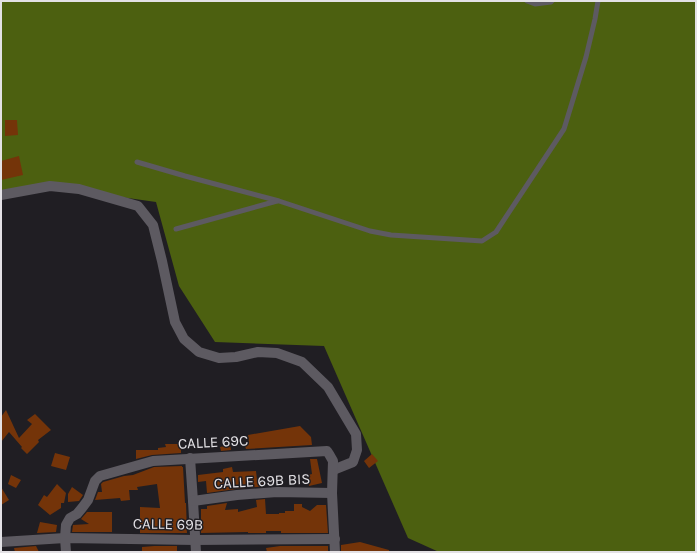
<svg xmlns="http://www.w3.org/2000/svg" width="697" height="553" viewBox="0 0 697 553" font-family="Karla,sans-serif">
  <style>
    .forest { fill: #4c6010 }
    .building { fill: #743409 }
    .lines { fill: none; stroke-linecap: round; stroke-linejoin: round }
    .lane { stroke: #5d5a61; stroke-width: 5 }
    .street { stroke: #5d5a61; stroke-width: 10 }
    .labels { text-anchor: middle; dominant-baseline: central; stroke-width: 3; stroke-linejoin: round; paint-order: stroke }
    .street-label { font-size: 15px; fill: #e3e1e5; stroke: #201e23 }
  </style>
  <rect width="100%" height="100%" fill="#201e23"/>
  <polygon class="forest" points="1,1 696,1 696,552 439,552 408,538 324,346 215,342 179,286 156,202 50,187 1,198"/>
  <g class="building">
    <polygon points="5,120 17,120 18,135 5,136"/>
    <polygon points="19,156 23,175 1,180 1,161"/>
    <polygon points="6,410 19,438 32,424 27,420 35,414 51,430 38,440 39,442 27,454 21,448 22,447 9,432 1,442 1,417"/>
    <polygon points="300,426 311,437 312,445 246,449 245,446 249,444 248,435"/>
    <polygon points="165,444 181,444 181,453 152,455 136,459 136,450 158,450 158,448 166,447"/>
    <polygon points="230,445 231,450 221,451 220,447"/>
    <polygon points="55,453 70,457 66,470 51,466"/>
    <polygon points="372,454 378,461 369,468 364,461"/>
    <polygon points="310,459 317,459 322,483 309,486 308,475 312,474"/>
    <polygon points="182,466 182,467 183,467 185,503 186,503 187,533 140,533 140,507 160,508 157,484 137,487 138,490 129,490 130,500 121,501 120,498 95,500 98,492 102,492 101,484 103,482 124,476 133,475 154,467"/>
    <polygon points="232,467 233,472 256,471 257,480 266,482 265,486 236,489 207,493 206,481 198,482 198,475 223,472 223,469"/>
    <polygon points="11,475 21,480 16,488 8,484"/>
    <polygon points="57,484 66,493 64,503 61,503 61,508 50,515 38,505 44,495 47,497"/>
    <polygon points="1,487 9,500 1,505"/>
    <polygon points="72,487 83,495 79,501 68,502 68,494"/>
    <polygon points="265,499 266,514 279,514 279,513 285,513 285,511 294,511 294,504 302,504 302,507 310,511 317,505 326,505 328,533 281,533 281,531 266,531 266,533 248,533 248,532 201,533 201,509 207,509 207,506 227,503 225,510 238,509 238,512 257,507 256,500"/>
    <polygon points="87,512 112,512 112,532 72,532 73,525 89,524 81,519"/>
    <polygon points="40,522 57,525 56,532 37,533"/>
    <polygon points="360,542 389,550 389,552 341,552 341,545"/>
    <polygon points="36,546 39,552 15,552 14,548"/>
    <polygon points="154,546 177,546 177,552 142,552 142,547"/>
    <polygon points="280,546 328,546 328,552 267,552 266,548"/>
  </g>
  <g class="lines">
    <g class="lane">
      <polyline points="527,1 535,4 551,2 552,1"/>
      <polyline points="137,162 185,176 279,201 370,231 391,235 482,241 496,232 564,129 586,57 595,19 598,1"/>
      <polyline points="176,229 277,201"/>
    </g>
    <g class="street">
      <polyline points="1,195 50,186 79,189 138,206 153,225 162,261 175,322 184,339 199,352 219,358 236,357 258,352 277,353 302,362 328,387 356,434 357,450 353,462 333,470"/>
      <polyline points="190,458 193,501 196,552"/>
      <polyline points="193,501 237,495 277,492 332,493"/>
      <polyline points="1,542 65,538 195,540 335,539"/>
      <polyline points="66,552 65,538 66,525 70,518 77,514 82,508 88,500 95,481 100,476 153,461 327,451 329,454 333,461 332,493 335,552"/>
    </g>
  </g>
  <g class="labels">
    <g class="street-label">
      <text transform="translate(213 442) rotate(-3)">CALLE 69C</text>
      <text transform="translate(262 481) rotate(-3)">CALLE 69B BIS</text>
      <text transform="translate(168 524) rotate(1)">CALLE 69B</text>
    </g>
  </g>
  <rect width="697" height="553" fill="none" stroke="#e3e1e5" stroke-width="4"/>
</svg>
